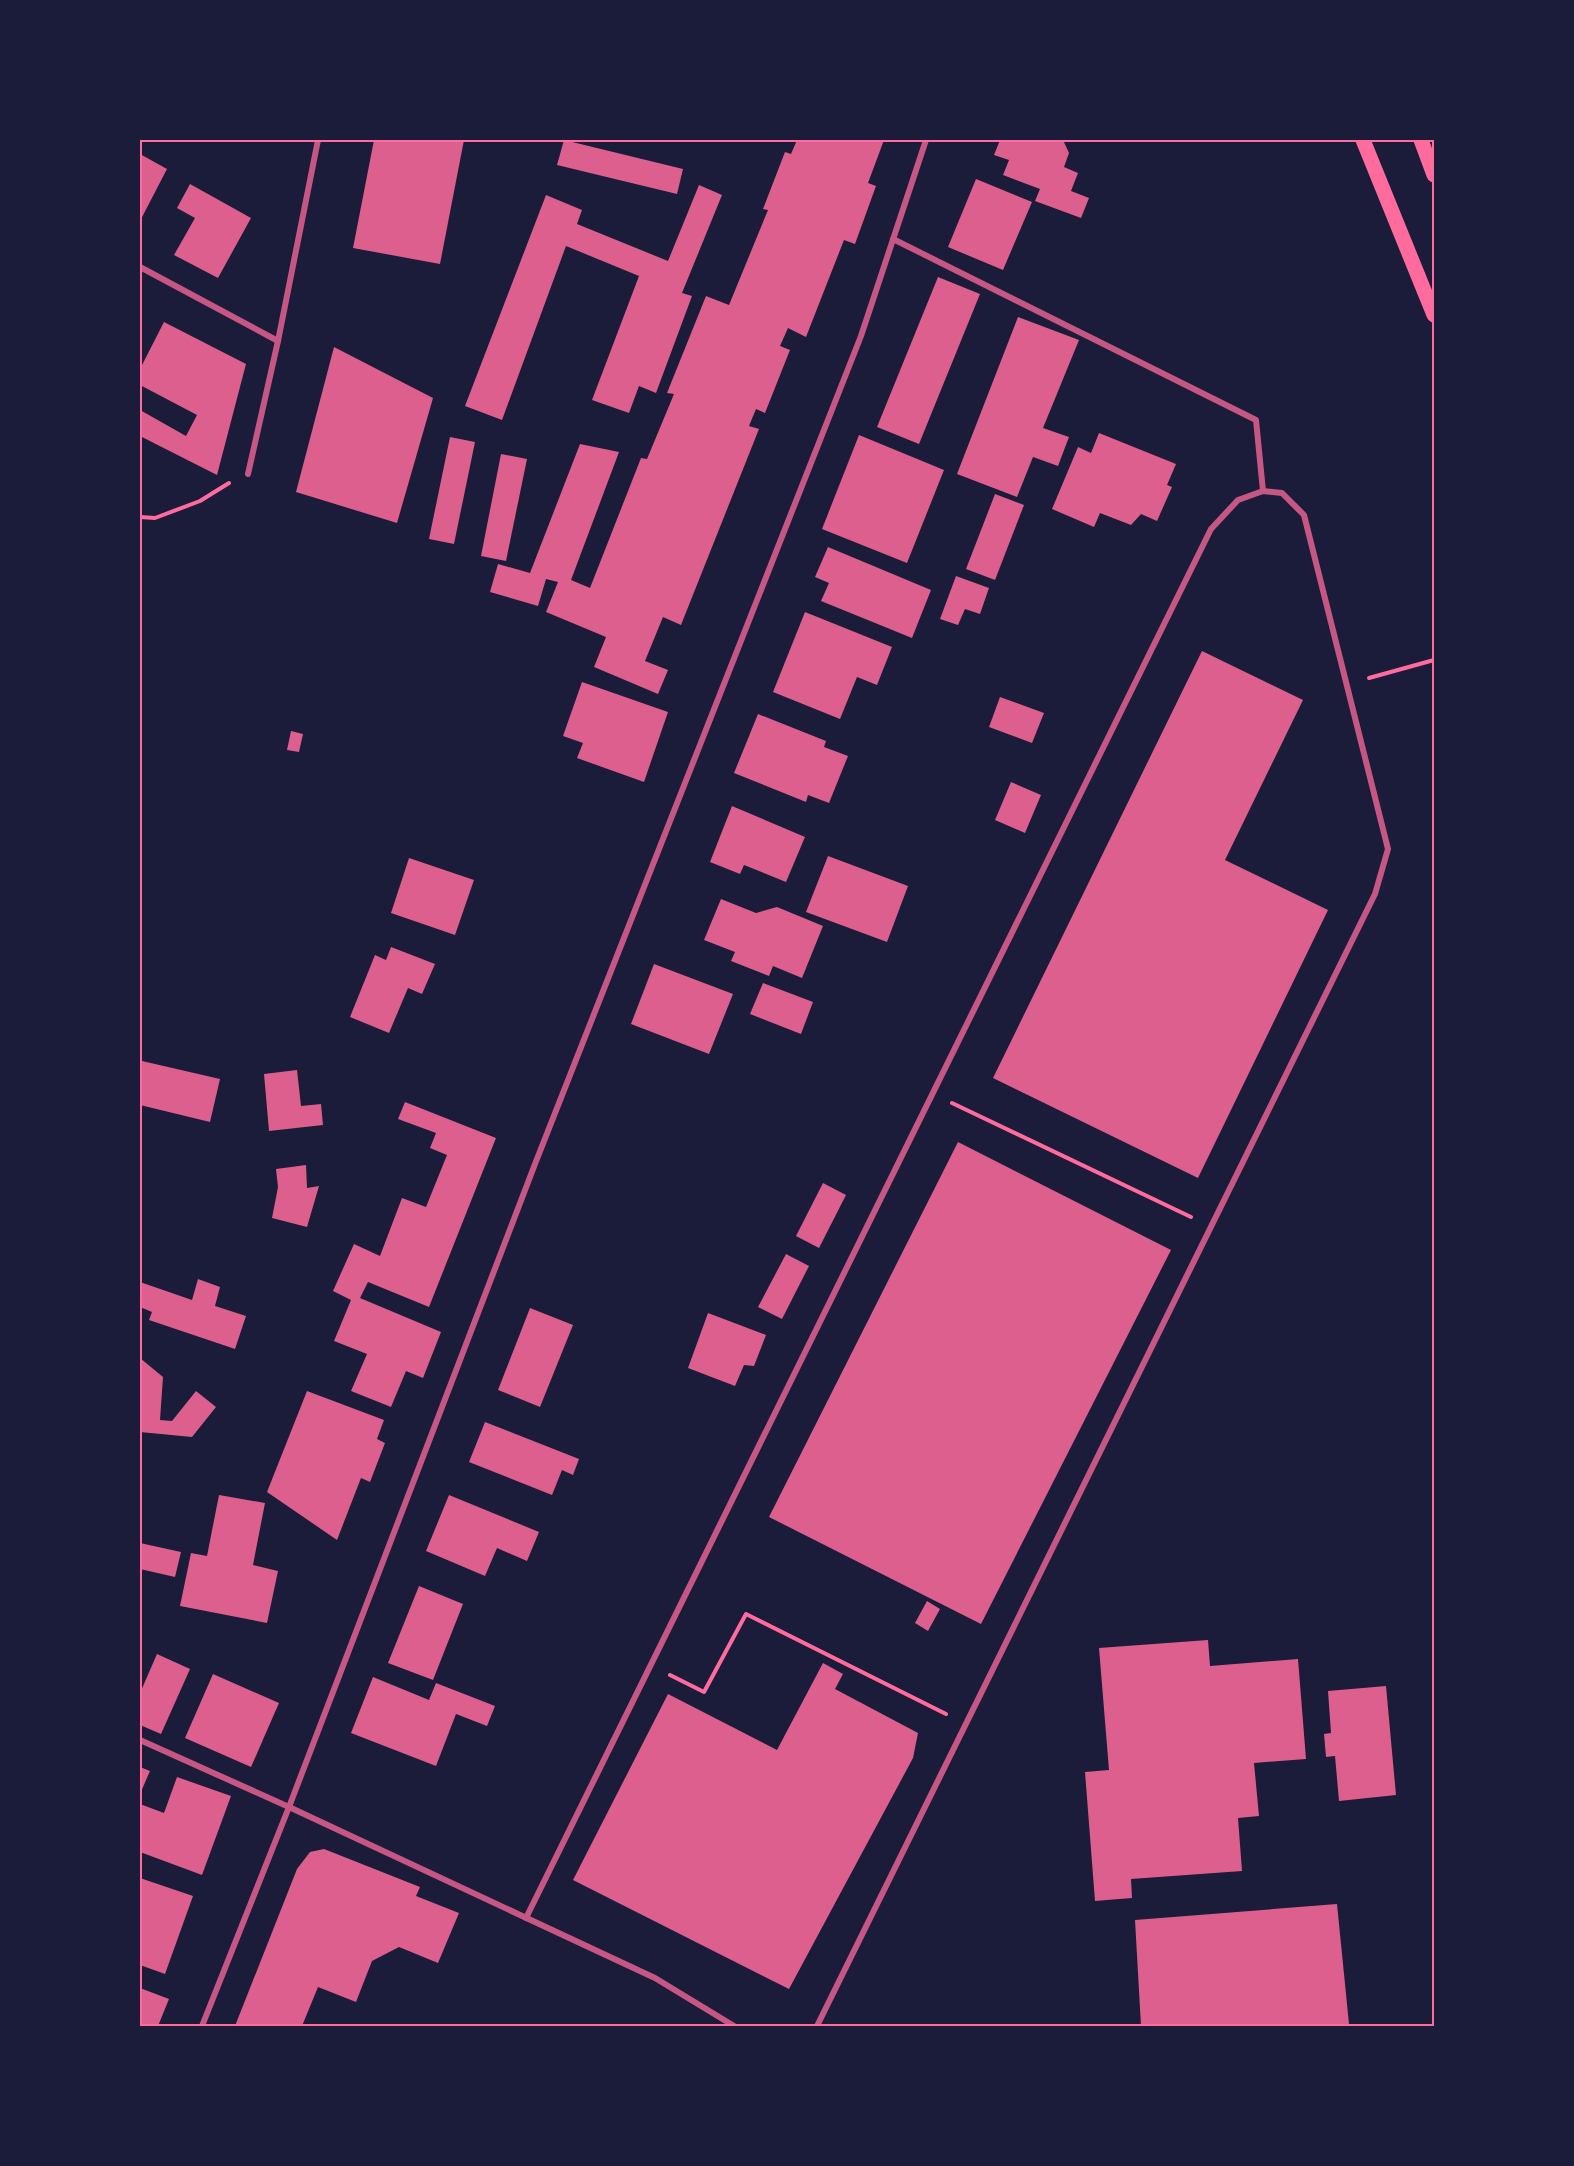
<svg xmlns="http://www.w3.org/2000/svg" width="1574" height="2166" viewBox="0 0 1574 2166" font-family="'Public Sans',sans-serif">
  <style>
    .building { fill: #dd5f8e }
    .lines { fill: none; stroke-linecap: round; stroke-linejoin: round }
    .path { stroke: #ff6b9d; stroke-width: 4 }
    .minor { stroke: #c65784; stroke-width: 6 }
    .primary { stroke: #ff6b9d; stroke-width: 15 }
    .neatline { fill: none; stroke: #ff6b9d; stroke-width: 2 }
  </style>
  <rect width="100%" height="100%" fill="#1b1b3a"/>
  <g class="building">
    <polygon points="374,140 464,140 440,264 353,248"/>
    <polygon points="564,140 683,169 677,194 557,165"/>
    <polygon points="797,140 884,140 868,183 876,186 855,244 844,240 806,337 788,328 780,346 790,350 765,413 756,409 749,426 759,429 681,625 663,617 645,661 668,670 658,694 594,667 606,637 546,612 558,582 546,579 538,606 490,592 498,564 530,573 580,444 619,452 571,580 590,588 641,458 647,459 674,394 667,393 706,296 729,305 768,210 763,209 785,152 791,154"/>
    <polygon points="1000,140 1063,140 1069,153 1064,167 1078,173 1071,191 1089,198 1081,218 1035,201 1040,189 1003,175 1009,160 994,155"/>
    <polygon points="140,154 167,169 140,221"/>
    <polygon points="976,179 1032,202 1003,270 948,247"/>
    <polygon points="190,184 251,218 218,278 174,255 195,218 177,208"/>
    <polygon points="699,185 722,195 682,293 692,296 656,393 639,386 629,413 592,400 639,276 566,246 502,420 465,406 546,195 582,210 577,224 668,261"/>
    <polygon points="938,277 980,294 919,444 877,427"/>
    <polygon points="1018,317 1079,340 1043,428 1069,437 1058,466 1033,457 1017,497 957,474"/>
    <polygon points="164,322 246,364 217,475 140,436 140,410 186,436 197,415 140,385 140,369"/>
    <polygon points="334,347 433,398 397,523 296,492"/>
    <polygon points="1099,433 1176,464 1167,485 1172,487 1157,521 1141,514 1131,525 1100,513 1094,527 1052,509 1078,447 1091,453"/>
    <polygon points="859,435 944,470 907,563 822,529"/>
    <polygon points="450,437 475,442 454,544 429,539"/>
    <polygon points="501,454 527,459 506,561 481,556"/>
    <polygon points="995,494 1024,505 995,580 966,569"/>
    <polygon points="828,547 931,590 912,638 821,601 829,583 815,577"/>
    <polygon points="956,576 989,588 980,614 965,609 958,625 940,619"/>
    <polygon points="805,612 892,647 877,685 857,677 840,719 773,692"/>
    <polygon points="1202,651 1303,700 1225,860 1328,910 1198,1178 993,1078"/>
    <polygon points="582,682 668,712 644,782 577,758 583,743 563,736"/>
    <polygon points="1000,697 1044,713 1032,743 989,727"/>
    <polygon points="758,714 826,741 824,747 848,756 829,803 808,795 806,802 734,773"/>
    <polygon points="291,731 303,734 299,752 287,750"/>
    <polygon points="1011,782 1041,795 1025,833 995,820"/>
    <polygon points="732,806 805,837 786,882 744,865 740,874 710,862"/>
    <polygon points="828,856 908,886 887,942 806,912"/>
    <polygon points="409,858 474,880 455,935 391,913"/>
    <polygon points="721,899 756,913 777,907 823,926 802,978 773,966 769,976 731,961 735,952 704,940"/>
    <polygon points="391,947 435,964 422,994 408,988 389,1033 350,1017 375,955 386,960"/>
    <polygon points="654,964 733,994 709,1054 631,1024"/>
    <polygon points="763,983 813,1002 801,1034 750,1014"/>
    <polygon points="142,1061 220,1079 210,1122 140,1105 140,1071"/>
    <polygon points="297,1070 301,1106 321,1104 323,1125 269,1131 264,1074"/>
    <polygon points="405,1102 496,1138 429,1307 368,1282 360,1298 441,1332 423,1378 406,1371 391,1407 351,1391 367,1354 334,1341 351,1300 333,1291 354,1244 380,1256 402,1198 426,1207 447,1155 430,1148 436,1133 398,1119"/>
    <polygon points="958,1142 1171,1250 981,1624 769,1517"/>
    <polygon points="306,1165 307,1188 319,1186 307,1227 272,1218 278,1187 276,1169"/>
    <polygon points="823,1183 846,1195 819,1248 796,1236"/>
    <polygon points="786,1254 809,1266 782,1319 758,1307"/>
    <polygon points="198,1279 220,1287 215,1306 246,1316 235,1349 149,1320 152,1312 140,1307 140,1282 192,1300"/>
    <polygon points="530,1308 573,1325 540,1407 498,1390"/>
    <polygon points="708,1313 766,1335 754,1366 744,1365 735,1386 688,1368"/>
    <polygon points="140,1358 163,1377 160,1420 172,1421 196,1391 216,1407 192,1437 140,1432"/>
    <polygon points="307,1391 384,1420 377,1439 385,1443 370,1482 361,1478 337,1540 267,1492"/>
    <polygon points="485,1422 579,1459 573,1475 562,1470 552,1495 469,1462"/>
    <polygon points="219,1495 265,1503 253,1565 278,1571 267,1623 180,1606 191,1553 207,1556"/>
    <polygon points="449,1495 539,1532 527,1561 497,1548 485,1576 426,1551"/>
    <polygon points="140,1543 181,1552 175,1577 140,1569"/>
    <polygon points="419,1586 463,1604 433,1680 388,1663"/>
    <polygon points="927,1601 940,1609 928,1631 915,1623"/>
    <polygon points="1208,1640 1210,1666 1298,1659 1306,1759 1254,1763 1259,1816 1238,1818 1242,1871 1131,1879 1132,1898 1095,1901 1085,1772 1109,1770 1099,1648"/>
    <polygon points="157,1654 190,1669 161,1734 140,1725 140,1693"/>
    <polygon points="823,1663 843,1674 835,1689 918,1733 913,1758 789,1989 573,1880 668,1694 777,1750"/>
    <polygon points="213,1674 279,1703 251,1767 185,1738"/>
    <polygon points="373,1677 429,1700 436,1683 495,1706 487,1726 456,1714 436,1766 351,1733"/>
    <polygon points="1386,1686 1396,1795 1339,1801 1335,1756 1326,1757 1324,1734 1331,1733 1328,1691"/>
    <polygon points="140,1767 150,1771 140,1794"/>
    <polygon points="177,1777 231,1796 202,1875 140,1852 140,1804 164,1813"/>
    <polygon points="324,1849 420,1887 416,1896 459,1913 438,1963 399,1947 372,1961 356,2002 318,1987 302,2026 235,2026 297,1869 310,1852"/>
    <polygon points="140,1878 193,1896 165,1974 140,1965"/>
    <polygon points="1337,1904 1349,2024 1331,2026 1141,2026 1135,1920"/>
    <polygon points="140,1988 169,1999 158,2026 140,2026"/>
  </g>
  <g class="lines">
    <g class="path">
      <polyline points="140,517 155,518 200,501 229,483"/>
      <polyline points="1369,678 1434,660"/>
      <polyline points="952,1103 1191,1217"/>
      <polyline points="670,1675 704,1692 746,1614 946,1714"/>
    </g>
    <g class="minor">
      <polyline points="893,239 1256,420 1263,491"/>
      <polyline points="140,267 278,341"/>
      <polyline points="248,474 278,341 318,140"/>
      <polyline points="140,1740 289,1807 655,1978 734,2026"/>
      <polyline points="526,1918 1211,529 1238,500 1263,491 1282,493 1304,515 1388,849 1375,894 817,2026"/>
      <polyline points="202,2026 289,1807 535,1164 861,336 926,140"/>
    </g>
    <g class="primary">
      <polyline points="1363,140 1434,315"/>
      <polyline points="1421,140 1434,175"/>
    </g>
  </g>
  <rect width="1574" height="2166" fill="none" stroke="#1b1b3a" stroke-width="282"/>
  <rect x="141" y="141" width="1292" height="1884" class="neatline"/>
</svg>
